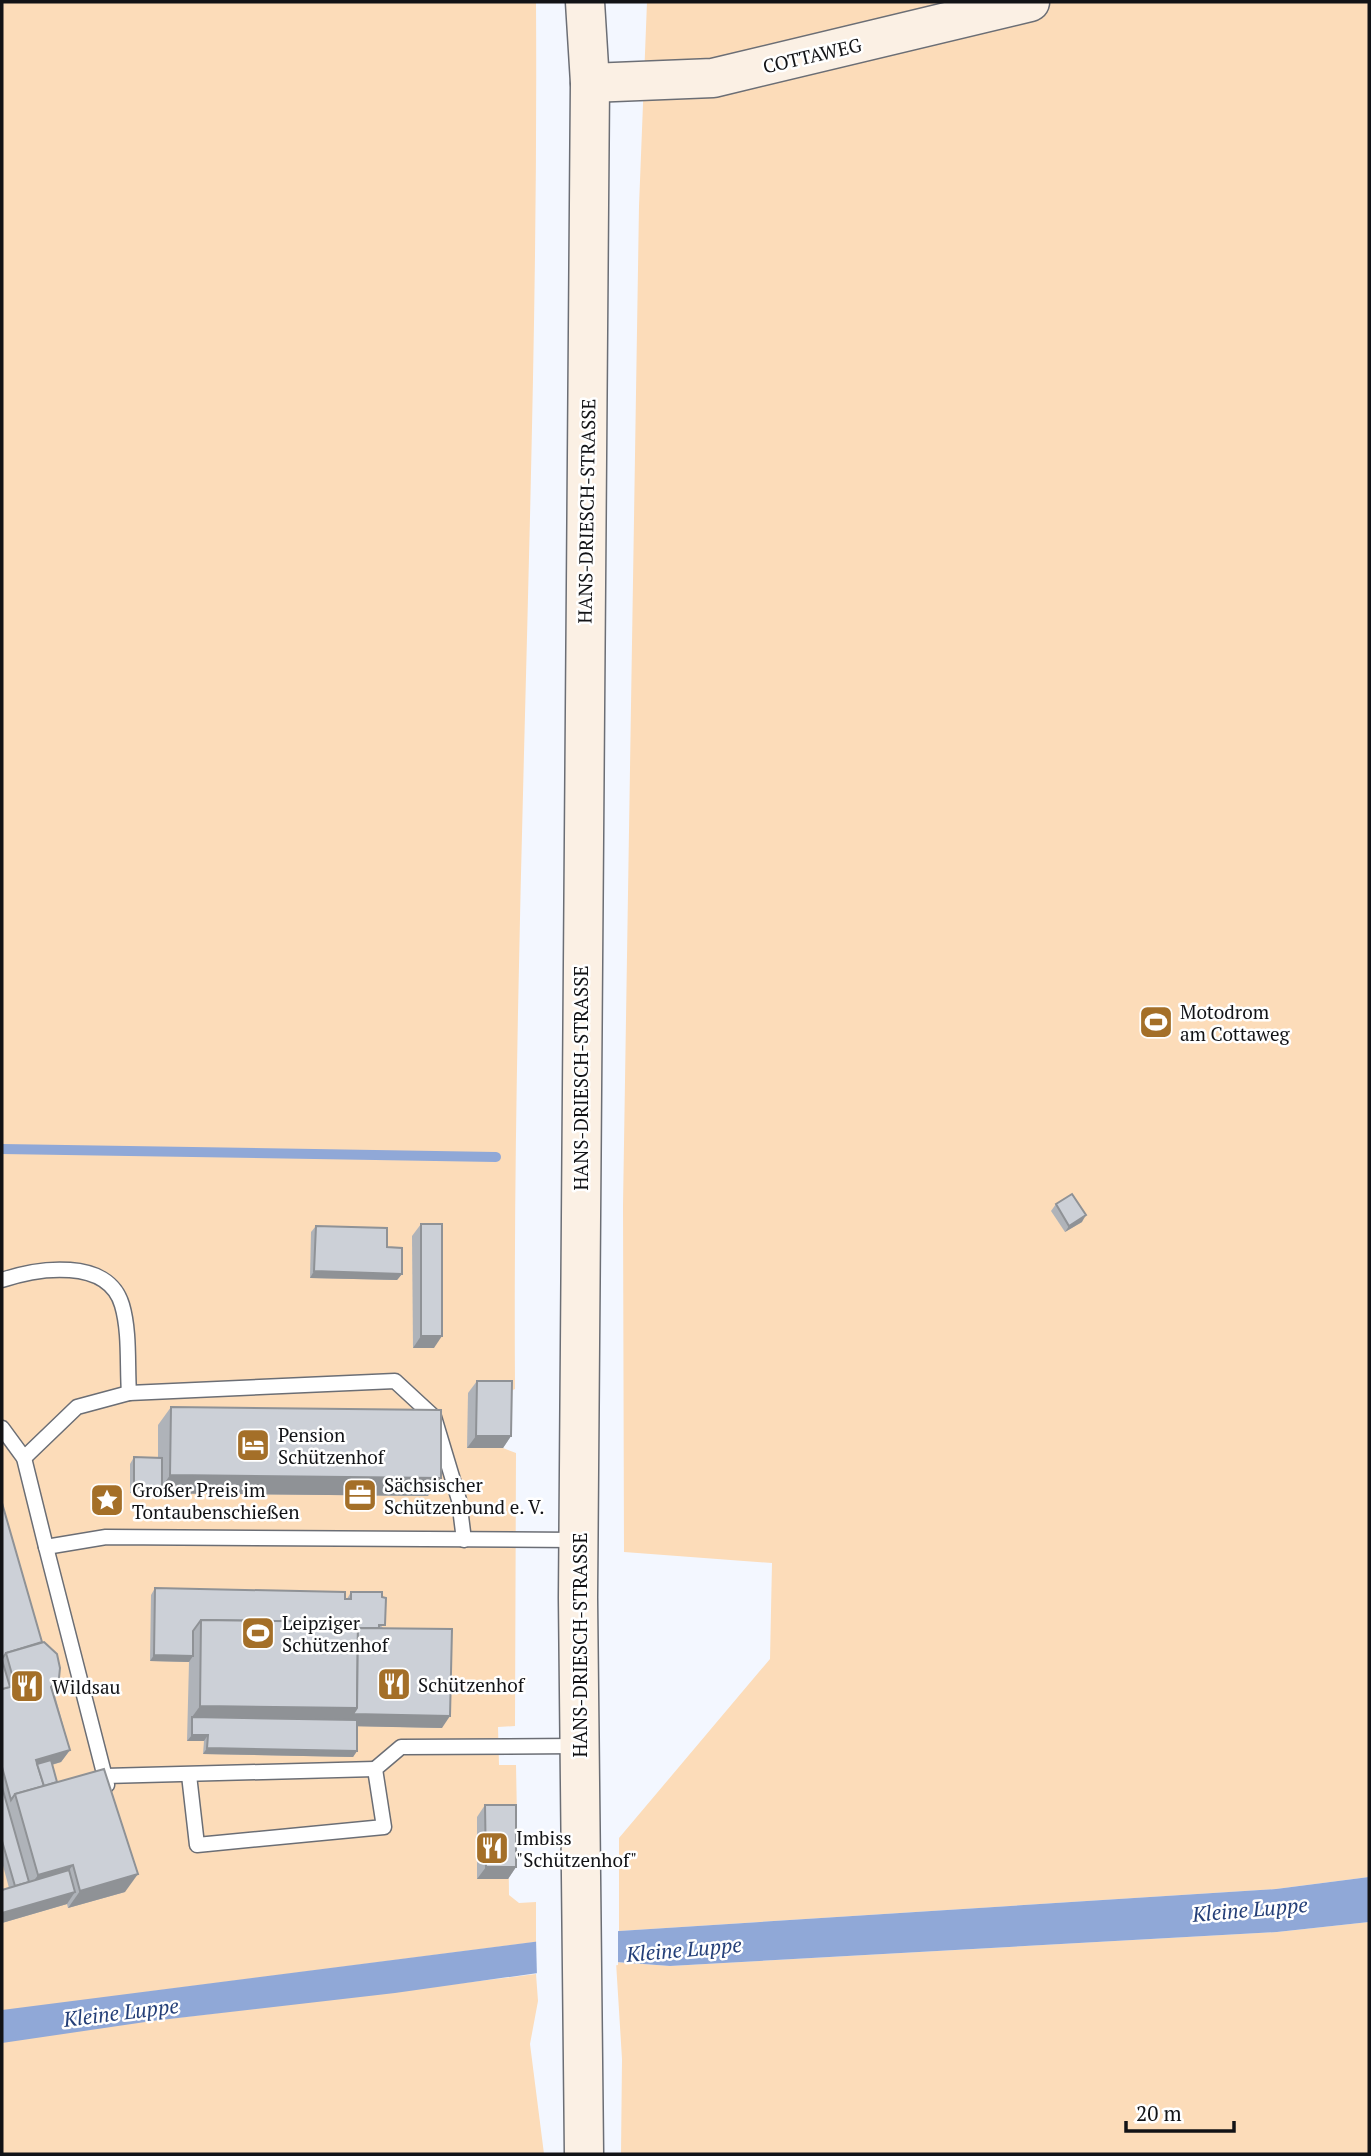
<svg xmlns="http://www.w3.org/2000/svg" width="1371" height="2156" viewBox="0 0 1371 2156" font-family="'PT Serif',serif">
  <style>
    .green { fill: #fcdcb9 }
    .water { fill: #90a8d7 }
    .pier { fill: #f3f7ff }
    .lines { fill: none; stroke-linecap: round; stroke-linejoin: round }
    .stream { stroke: #90a8d7; stroke-width: 10 }
    .lane-casing { stroke: #6b6e75; stroke-width: 17 }
    .secondary-casing { stroke: #6b6e75; stroke-width: 41 }
    .lane { stroke: #fff; stroke-width: 14 }
    .secondary { stroke: #fbf0e4; stroke-width: 38 }
    .wall { fill: #afb3b9 }
    .shaded-wall { fill: #8f9296 }
    .building { fill: #ccd0d7; stroke: #8f9296; stroke-width: 2 }
    .labels { text-anchor: middle; dominant-baseline: central; stroke-width: 5; stroke-linejoin: round; paint-order: stroke }
    .street-label { font-size: 19px; fill: #121316; stroke: #fff }
    .poi-label { font-size: 19px; fill: #121316; stroke: #fff; text-anchor: start }
    .water-label { font-size: 21px; font-style: italic; fill: #243f78; stroke: #fff }
  </style>
  <rect width="100%" height="100%" fill="#f3f7ff"/>
  <g class="green">
    <path d="M2,2H536C539,464 512,927 515,1389L504,1394L503,1448L516,1453L515,1726L498,1727L499,1765H516L517,1817H508L509,1895L519,1903L536,1902V1942L146,1992L152,2021L536,1974L538,2001L530,2044L544,2154H2Z"/>
    <polygon points="647,2 1369,2 1369,1877 1276,1889 619,1931 619,1838 770,1659 772,1563 624,1552 623,1206 639,206"/>
    <polygon points="1369,1922 1369,2154 621,2154 622,2059 616,1962 670,1966 1277,1932"/>
  </g>
  <polygon class="water" points="1369,1877 1369,1922 1277,1932 670,1966 616,1962 395,1993 152,2021 2,2043 2,2010 619,1931 1276,1889"/>
  <polygon class="pier" points="618,1928 618,1965 537,1977 536,1938"/>
  <g class="lines">
    <polyline class="stream" points="2,1149 496,1157"/>
    <g class="lane-casing">
      <g id="lane">
        <path d="M2,1280C37,1268 108,1257 122,1305C130,1332 127,1366 129,1393"/>
        <polyline points="2,1428 24,1458 46,1547"/>
        <polyline points="24,1458 77,1407 129,1393 395,1381 434,1417 459,1500 464,1540"/>
        <polyline points="189,1775 197,1845 384,1827 375,1769 401,1747 578,1746"/>
        <polyline points="105,1776 375,1769"/>
        <polyline points="107,1785 46,1547 106,1537 577,1540"/>
      </g>
    </g>
    <g class="secondary-casing">
      <g id="secondary">
        <polyline points="590,83 713,78 1030,2"/>
        <polyline points="584,2154 578,1598 589,205 590,83 585,2"/>
      </g>
    </g>
    <use href="#lane" class="lane"/>
    <use href="#secondary" class="secondary"/>
  </g>
  <g class="wall">
    <polygon points="1056,1204 1082,1222 1065,1232 1051,1211"/>
    <polygon points="421,1224 434,1348 413,1348 412,1236"/>
    <polygon points="316,1226 387,1247 402,1274 397,1280 310,1278 311,1232"/>
    <polygon points="477,1381 511,1436 503,1448 467,1448 468,1393"/>
    <polygon points="171,1407 428,1496 130,1493 130,1464 134,1457 158,1458 158,1425"/>
    <polygon points="2,1503 70,1750 61,1762 52,1765 57,1782 125,1892 68,1908 67,1904 2,1923 2,1890 9,1888 2,1862"/>
    <polygon points="155,1588 347,1599 351,1592 383,1628 442,1728 357,1726 357,1751 353,1757 203,1754 204,1741 187,1741 189,1662 150,1661 151,1595"/>
    <polygon points="485,1805 516,1867 508,1879 477,1879 477,1817"/>
  </g>
  <g class="shaded-wall">
    <polygon points="1086,1215 1082,1222 1065,1232 1069,1226"/>
    <polygon points="314,1271 402,1274 397,1280 310,1278"/>
    <polygon points="421,1336 442,1336 434,1348 413,1348"/>
    <polygon points="476,1436 511,1436 503,1448 467,1448"/>
    <polygon points="170,1475 441,1478 428,1496 130,1493 134,1487 162,1487"/>
    <polygon points="154,1655 193,1656 189,1662 150,1661"/>
    <polygon points="200,1706 357,1708 450,1716 442,1728 192,1723 192,1717"/>
    <polygon points="192,1735 208,1735 204,1741 187,1741"/>
    <polygon points="207,1748 357,1751 353,1757 203,1754"/>
    <polygon points="70,1750 61,1762 33,1770 36,1760"/>
    <polygon points="73,1865 60,1882 30,1886 38,1875"/>
    <polygon points="486,1867 516,1867 508,1879 477,1879"/>
    <polygon points="138,1874 125,1892 68,1908 80,1891"/>
    <polygon points="75,1892 67,1904 2,1923 2,1913"/>
  </g>
  <g class="building">
    <polygon points="1072,1194 1086,1215 1069,1226 1056,1204"/>
    <rect x="421" y="1224" width="21" height="112"/>
    <polygon points="316,1226 387,1228 387,1247 402,1248 402,1274 314,1271"/>
    <polygon points="477,1381 512,1381 511,1436 476,1436"/>
    <polygon points="171,1407 441,1410 441,1478 170,1475"/>
    <polygon points="134,1457 162,1458 162,1487 134,1487"/>
    <polygon points="2,1503 42,1642 6,1653 2,1659"/>
    <polygon points="155,1588 345,1592 345,1599 351,1599 351,1592 382,1592 382,1597 386,1598 385,1625 379,1625 379,1628 358,1628 358,1622 201,1620 193,1631 193,1656 154,1655"/>
    <polygon points="201,1620 358,1622 357,1708 200,1706"/>
    <polygon points="358,1628 452,1629 450,1716 353,1714 357,1708"/>
    <polygon points="44,1642 57,1654 60,1668 59,1678 51,1687 70,1750 36,1760 44,1786 15,1794 11,1800 2,1767 2,1689 15,1685 6,1653"/>
    <polygon points="2,1660 10,1687 2,1689"/>
    <polygon points="192,1717 357,1720 357,1751 207,1748 208,1735 192,1735"/>
    <polygon points="51,1760 57,1782 44,1786 37,1764"/>
    <polygon points="104,1769 138,1874 80,1891 73,1865 38,1875 15,1794"/>
    <polygon points="2,1787 29,1882 15,1886 2,1841"/>
    <polygon points="485,1805 516,1805 516,1867 486,1867"/>
    <polygon points="69,1870 75,1892 2,1913 2,1890"/>
  </g>
  <defs>
    <g id="stadium-square" transform="scale(1.75)"><rect x="-9" y="-9" width="18" height="18" rx="4" fill="#a46f28" stroke="#fff"/><path d="M0-5a6.5 5 0 1 0 0 10a6.5 5 0 1 0 0-10ZM-3.5-1.8h7v3.6h-7Z" fill="#fff"/></g>
    <g id="hotel-square" transform="scale(1.75)"><rect x="-9" y="-9" width="18" height="18" rx="4" fill="#a46f28" stroke="#fff"/><path d="M-6-4.5h1.5V1H6V5H4.5V3h-9V5H-6ZM-4 0a1.8 1.8 0 1 1 3.6 0ZM.5 0V-2.5h3Q6-2.5 6 0Z" fill="#fff"/></g>
    <g id="office-square" transform="scale(1.75)"><rect x="-9" y="-9" width="18" height="18" rx="4" fill="#a46f28" stroke="#fff"/><path d="M-6-3h4V-5.5h4V-3h4V5H-6ZM-1-4.5V-3h2v-1.5ZM-6 0V1H6V0Z" fill="#fff"/></g>
    <g id="sight-square" transform="scale(1.75)"><rect x="-9" y="-9" width="18" height="18" rx="4" fill="#a46f28" stroke="#fff"/><path d="M0-6L1.8-2.2L6-1.7L2.9 1.2L3.7 5.4L0 3.3L-3.7 5.4L-2.9 1.2L-6-1.7L-1.8-2.2Z" fill="#fff"/></g>
    <g id="restaurant-square" transform="scale(1.75)"><rect x="-9" y="-9" width="18" height="18" rx="4" fill="#a46f28" stroke="#fff"/><path d="M-5-6h1v4h1v-4h1v4h1v-4h1v5L-1.5 .5V6h-2V.5L-5-1ZM5-6V6H3V1.5H1.5Q1.5-4 5-6Z" fill="#fff"/></g>
  </defs>
  <g fill-rule="evenodd">
    <use href="#stadium-square" x="1156" y="1022"/>
    <use href="#hotel-square" x="253" y="1445"/>
    <use href="#office-square" x="360" y="1495"/>
    <use href="#sight-square" x="107" y="1500"/>
    <use href="#stadium-square" x="258" y="1633"/>
    <use href="#restaurant-square" x="394" y="1684"/>
    <use href="#restaurant-square" x="27" y="1686"/>
    <use href="#restaurant-square" x="492" y="1848"/>
  </g>
  <g class="labels">
    <g class="street-label">
      <text transform="translate(812 55) rotate(-13)">COTTAWEG</text>
      <text transform="translate(586 511) rotate(-89)">HANS-DRIESCH-STRASSE</text>
      <text transform="translate(580 1078) rotate(-90)">HANS-DRIESCH-STRASSE</text>
      <text transform="translate(579 1645) rotate(-90)">HANS-DRIESCH-STRASSE</text>
    </g>
    <g class="poi-label">
      <text x="1180" y="1011">Motodrom<tspan x="1180" dy="22">am Cottaweg</tspan></text>
      <text x="278" y="1434">Pension<tspan x="278" dy="22">Schützenhof</tspan></text>
      <text x="384" y="1484">Sächsischer<tspan x="384" dy="22">Schützenbund e. V.</tspan></text>
      <text x="132" y="1489">Großer Preis im<tspan x="132" dy="22">Tontaubenschießen</tspan></text>
      <text x="282" y="1622">Leipziger<tspan x="282" dy="22">Schützenhof</tspan></text>
      <text x="418" y="1684">Schützenhof</text>
      <text x="52" y="1686">Wildsau</text>
      <text x="516" y="1837">Imbiss<tspan x="516" dy="22">"Schützenhof"</tspan></text>
    </g>
    <g class="water-label">
      <text transform="translate(1250 1909) rotate(-5)">Kleine Luppe</text>
      <text transform="translate(684 1949) rotate(-5)">Kleine Luppe</text>
      <text transform="translate(121 2012) rotate(-7)">Kleine Luppe</text>
    </g>
  </g>
  <rect width="1371" height="2156" fill="none" stroke="#121316" stroke-width="7"/>
  <path d="M1126 2121v10h108v-10" fill="none" stroke="#121316" stroke-width="3.5"/>
  <text x="1136" y="2121" font-size="21" fill="#121316" stroke="#ffffff" stroke-width="5" paint-order="stroke">20 m</text>
</svg>
